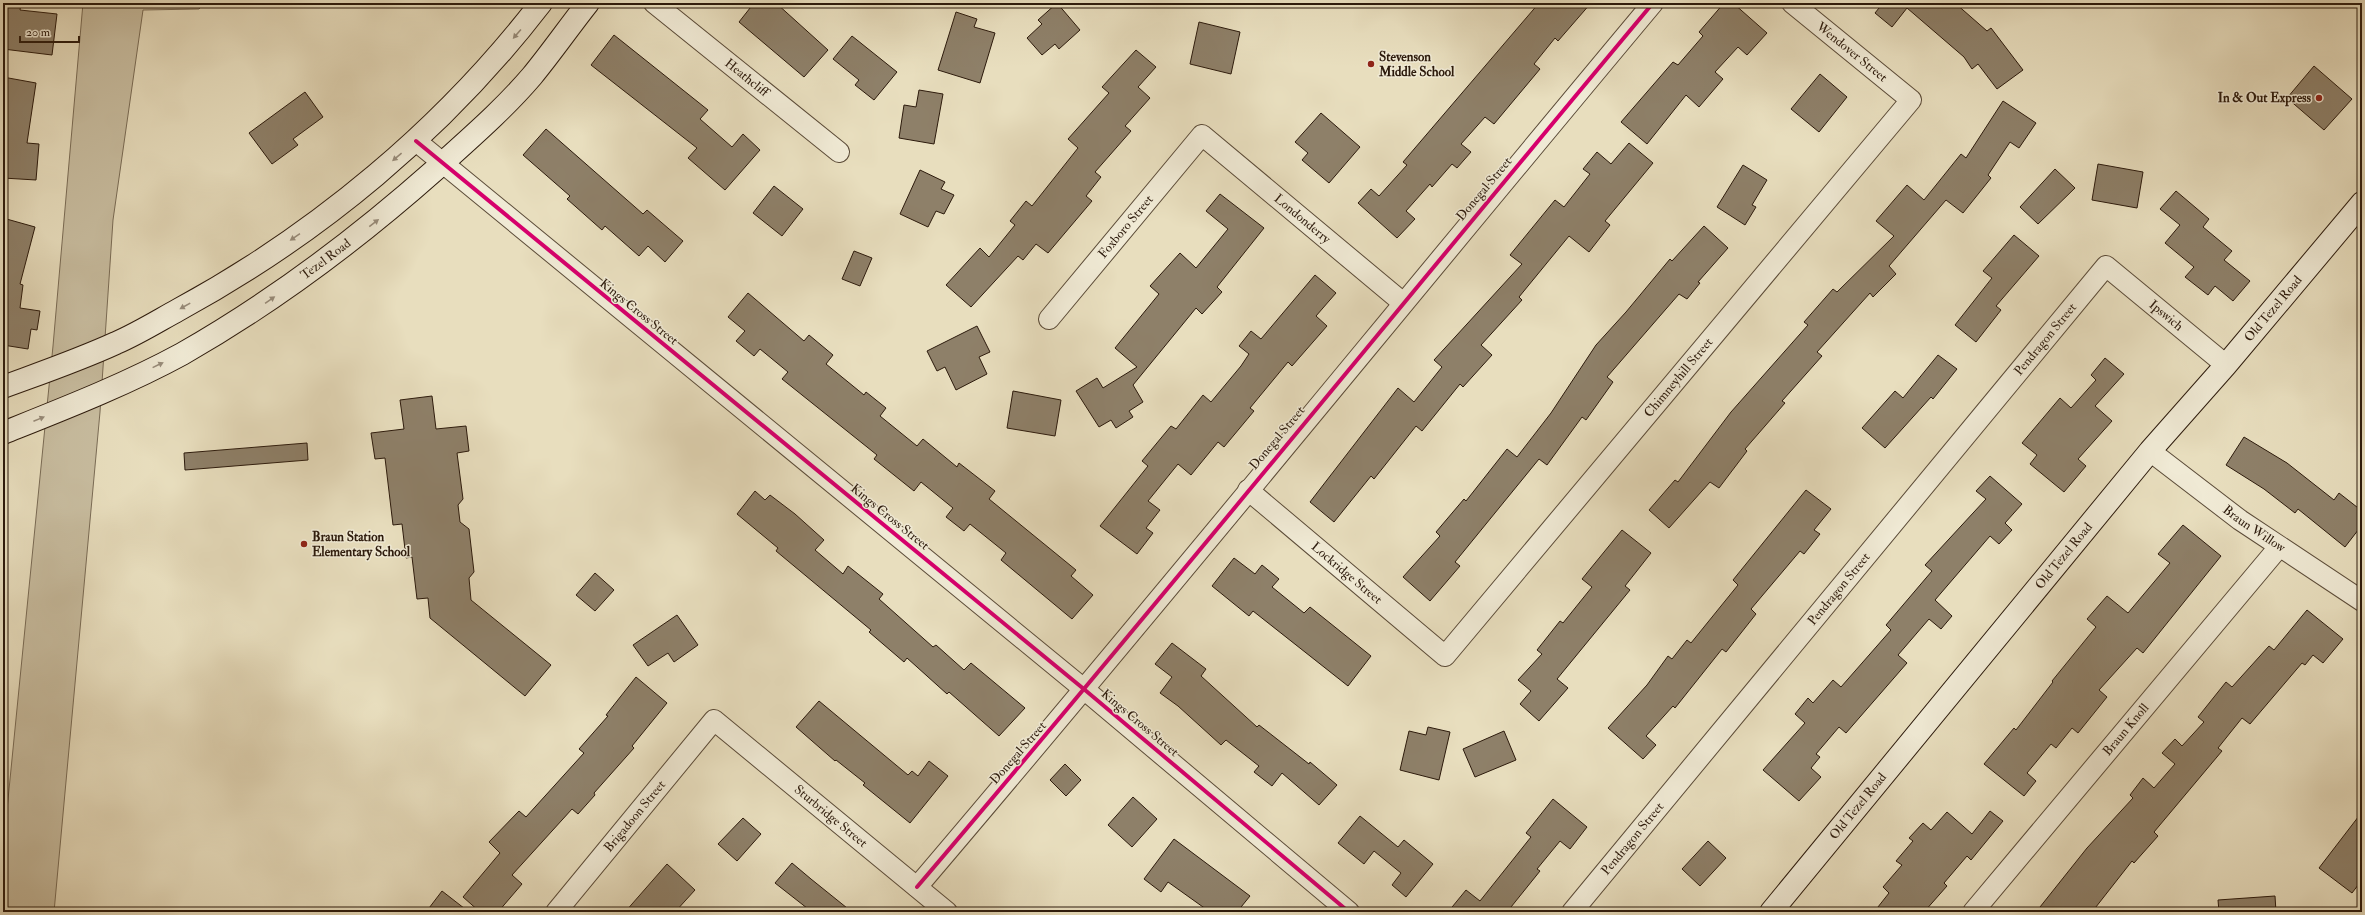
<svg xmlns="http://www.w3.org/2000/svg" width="2365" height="915" viewBox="0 0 2365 915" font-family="'IM FELL Double Pica',serif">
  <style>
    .green { fill: #c8bda0; stroke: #7a6c56 }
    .building { fill: #8e8069; stroke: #2c1a0c }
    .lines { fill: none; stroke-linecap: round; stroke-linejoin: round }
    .street-casing { stroke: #5b4b38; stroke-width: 22 }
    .secondary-casing { stroke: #2c1a0c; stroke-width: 24 }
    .street { stroke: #f0ead5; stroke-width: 20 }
    .secondary { stroke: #f0ead5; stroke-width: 22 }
    .cycleway-casing { stroke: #f0ead5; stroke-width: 6 }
    .cycleway { stroke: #d6006c; stroke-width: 4 }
    .oneway { fill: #988c7b }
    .poi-dot { fill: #8f2418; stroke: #f0ead5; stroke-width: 1.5 }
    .labels { text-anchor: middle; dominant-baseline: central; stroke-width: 3; stroke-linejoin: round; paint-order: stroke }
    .street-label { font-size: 13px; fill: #2c1a0c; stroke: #f0ead5 }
    .poi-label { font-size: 13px; font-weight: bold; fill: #2c1a0c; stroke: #f0ead5; text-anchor: start }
  </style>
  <rect width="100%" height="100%" fill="#e8debe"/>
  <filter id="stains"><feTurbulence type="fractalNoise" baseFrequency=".005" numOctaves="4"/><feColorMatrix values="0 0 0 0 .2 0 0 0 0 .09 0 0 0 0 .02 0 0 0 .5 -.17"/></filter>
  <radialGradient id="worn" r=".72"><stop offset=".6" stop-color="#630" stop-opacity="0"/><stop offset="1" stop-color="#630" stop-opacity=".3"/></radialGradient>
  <polygon class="green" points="83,3 205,3 199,9 143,10 113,220 100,412 54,912 3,912 3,850 53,346"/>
  <g class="building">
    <polygon points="3,3 21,3 20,10 57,14 52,55 3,49"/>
    <polygon points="754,3 776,3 828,50 804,77 739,22"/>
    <polygon points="1057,3 1080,30 1059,49 1055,44 1042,55 1027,38 1042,24 1038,20"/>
    <polygon points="1539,3 1591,3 1558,41 1555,38 1534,64 1540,69 1494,124 1485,117 1461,144 1471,152 1457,168 1452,164 1432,187 1430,184 1406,211 1415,219 1397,238 1358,203 1371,189 1379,196 1407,165 1403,162"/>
    <polygon points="1724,3 1733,3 1767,33 1747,55 1738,47 1715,72 1723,79 1699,107 1686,95 1647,144 1621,122 1673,62 1678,65 1703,36 1699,32"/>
    <polygon points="1883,3 1955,3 1987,31 1991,28 2023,70 1997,89 1978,64 1972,69 1964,57 1907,8 1892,27 1875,13"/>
    <polygon points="956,12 977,19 974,27 995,33 980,83 938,70"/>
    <polygon points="1199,22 1240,32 1231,74 1190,64"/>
    <polygon points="614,35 708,110 700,119 732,147 743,134 760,150 725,190 688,158 697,148 591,65"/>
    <polygon points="852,36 897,72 874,100 855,85 859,80 833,59"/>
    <polygon points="1136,50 1156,67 1138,87 1150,98 1125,126 1131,131 1095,172 1101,177 1086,196 1092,201 1048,253 1036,244 1023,260 1018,256 971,307 946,285 980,248 989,257 1015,225 1010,221 1026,201 1032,206 1078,148 1068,139 1109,93 1102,87"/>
    <polygon points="2314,66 2352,99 2324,130 2287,98"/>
    <polygon points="1820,74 1847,97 1819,132 1791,109"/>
    <polygon points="3,77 36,83 27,143 39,144 36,180 3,178"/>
    <polygon points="919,90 943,94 934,144 899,138 904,105 916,107"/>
    <polygon points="305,92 323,117 293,139 298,145 272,164 249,133"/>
    <polygon points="2003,101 2036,123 2019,148 2010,142 1988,175 1991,178 1963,213 1946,200 1889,266 1896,274 1873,297 1870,293 1817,352 1822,356 1782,401 1785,403 1745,449 1747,451 1719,488 1710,482 1669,528 1649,510 1675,480 1678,482 1731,412 1808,325 1804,322 1833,289 1837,292 1894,236 1876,221 1907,185 1924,200 1961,154 1966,158"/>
    <polygon points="1321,113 1360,147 1329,183 1302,160 1308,153 1295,142"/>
    <polygon points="546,129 643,214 647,210 683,241 665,262 648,246 639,256 605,226 602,230 567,199 570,196 523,155"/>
    <polygon points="1629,143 1653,163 1605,221 1610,225 1589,252 1569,236 1519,297 1522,300 1481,345 1492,355 1463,387 1460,384 1422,431 1416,426 1374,479 1371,476 1334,522 1310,502 1398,388 1414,402 1442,367 1434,360 1522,264 1510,255 1555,200 1564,207 1590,174 1583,169 1597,152 1611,164"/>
    <polygon points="2098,164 2143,172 2137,208 2092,200"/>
    <polygon points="1743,165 1767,180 1752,205 1756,207 1745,225 1717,207"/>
    <polygon points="2055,169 2075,188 2038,224 2020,207"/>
    <polygon points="920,170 945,182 941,189 954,195 944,214 936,211 928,227 900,214"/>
    <polygon points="774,186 803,209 782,236 753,213"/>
    <polygon points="2176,191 2209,219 2203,227 2232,251 2224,260 2250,281 2233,301 2215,286 2208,295 2185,277 2194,267 2165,243 2180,225 2160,209"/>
    <polygon points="1220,194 1264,228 1217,287 1222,292 1202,314 1196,308 1133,385 1143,402 1129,411 1133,417 1116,428 1111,420 1099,427 1076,391 1097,378 1103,388 1137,367 1115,348 1159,294 1150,286 1180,253 1196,268 1228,229 1206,211"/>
    <polygon points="3,218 35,227 20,284 23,285 20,308 40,311 37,330 31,329 28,349 3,345"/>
    <polygon points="1704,226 1728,248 1698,282 1700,283 1687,299 1679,294 1607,377 1613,382 1586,420 1582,417 1547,465 1539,459 1455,562 1460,566 1430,601 1403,577 1440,536 1436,532 1464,499 1466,501 1507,449 1517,457 1551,413 1596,345 1626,312 1670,259 1672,261"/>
    <polygon points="2014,235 2039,256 1996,306 2001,310 1976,342 1955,325 1992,278 1983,271"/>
    <polygon points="854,251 872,258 860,286 842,279"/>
    <polygon points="1315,275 1336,293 1316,316 1327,326 1292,366 1288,362 1250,408 1254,411 1224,447 1218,442 1191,475 1178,464 1148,501 1160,510 1146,528 1153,533 1137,554 1100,526 1148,466 1142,461 1171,426 1176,429 1203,395 1211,402 1241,366 1249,354 1239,346 1251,331 1261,339"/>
    <polygon points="748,293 804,341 809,335 833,355 826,364 864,395 866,392 886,408 880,416 917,446 923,439 957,467 959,463 995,491 989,499 1076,570 1071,576 1093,595 1072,619 1001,560 1006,553 970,524 964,531 946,517 953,508 921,482 914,491 874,459 877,455 782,379 788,372 760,349 754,356 736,341 745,331 728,317"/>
    <polygon points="977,326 990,352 979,357 987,374 956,390 945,367 937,371 927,351"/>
    <polygon points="1938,355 1957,369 1933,399 1931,397 1885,448 1862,428 1895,391 1903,398"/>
    <polygon points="2105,358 2124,374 2095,406 2112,421 2078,459 2086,466 2064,492 2030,464 2037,455 2022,443 2060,398 2071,408 2096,380 2091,375"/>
    <polygon points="1013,391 1061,400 1055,436 1007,428"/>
    <polygon points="432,396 436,429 466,426 469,451 457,453 463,499 458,505 460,522 469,529 474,572 469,578 471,600 551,665 525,696 430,618 428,598 417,599 412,557 406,558 402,524 393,525 385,458 375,459 371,433 404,429 400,400"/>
    <polygon points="2244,437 2287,463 2334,500 2339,493 2362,511 2362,525 2345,547 2298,509 2295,513 2264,489 2226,465"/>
    <polygon points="307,443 308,460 185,470 184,453"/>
    <polygon points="1990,476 2022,504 2005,523 2012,530 1999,544 1990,536 1935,600 1952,616 1941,629 1929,619 1898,655 1907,663 1846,733 1839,727 1816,754 1820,757 1811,768 1821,777 1799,801 1763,770 1805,723 1795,714 1808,698 1813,703 1833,680 1841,687 1891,630 1886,625 1932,571 1925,565 1986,499 1976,491"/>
    <polygon points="1806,490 1831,509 1814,530 1820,534 1804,554 1800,551 1751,609 1756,614 1726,652 1722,649 1675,708 1673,706 1646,736 1656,745 1643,759 1608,728 1647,685 1668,656 1672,659 1687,640 1691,643 1738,585 1733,580"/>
    <polygon points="755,491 765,500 770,495 795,514 824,540 815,550 843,574 848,566 883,594 879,599 933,647 936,645 964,670 971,663 1025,708 999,736 949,692 947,694 907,658 904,662 869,632 871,630 776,551 778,548 737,514"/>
    <polygon points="2183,525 2221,556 2143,653 2137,648 2099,690 2107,697 2078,733 2072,728 2056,748 2051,744 2027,773 2036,781 2024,796 1984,764 2014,728 2016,730 2053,682 2052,681 2096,627 2087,619 2107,596 2128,613 2170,563 2158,554"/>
    <polygon points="1622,530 1651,553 1625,586 1630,590 1557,679 1568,688 1539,721 1520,704 1531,691 1518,680 1542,654 1537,650 1560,621 1563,623 1592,587 1582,579"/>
    <polygon points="1234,558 1255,574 1262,565 1279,579 1272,587 1304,613 1310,607 1371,656 1348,686 1253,611 1249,616 1212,586"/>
    <polygon points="595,573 614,590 595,611 576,595"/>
    <polygon points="2307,610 2343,639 2323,663 2313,655 2305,665 2302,663 2250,724 2242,718 2218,748 2222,751 2154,832 2158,836 2134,863 2132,861 2092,912 2036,912 2087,848 2133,798 2130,795 2143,778 2154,788 2175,764 2162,753 2175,739 2182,746 2204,722 2198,717 2226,682 2232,687 2269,646 2274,650"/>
    <polygon points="677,615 698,645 674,662 668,653 648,666 633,645"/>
    <polygon points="1172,643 1206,669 1201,676 1257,727 1259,725 1309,764 1310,762 1337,785 1319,805 1282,773 1272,786 1254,772 1259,766 1226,740 1221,745 1178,706 1160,693 1172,677 1155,664"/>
    <polygon points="636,677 667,703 632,746 634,748 594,793 595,795 578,814 572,809 512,875 522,884 498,912 480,912 463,897 500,853 489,842 519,811 526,817 584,753 579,749 608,716 606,715"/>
    <polygon points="819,701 908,775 912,771 918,776 929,761 948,776 910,823 863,785 865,783 836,760 835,761 796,727"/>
    <polygon points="1428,727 1450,732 1439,780 1400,770 1409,731 1426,735"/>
    <polygon points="1504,731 1516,760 1475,777 1463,749"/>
    <polygon points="1065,764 1081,780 1066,796 1050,780"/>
    <polygon points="1133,797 1157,819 1132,847 1108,825"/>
    <polygon points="1553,799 1587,827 1570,849 1560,841 1537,869 1540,871 1507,912 1448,912 1466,890 1480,901 1531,837 1526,833"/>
    <polygon points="1990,811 2003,821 1971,860 1967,856 1944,883 1947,886 1924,912 1874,912 1889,893 1883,887 1902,865 1896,861 1913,841 1909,838 1923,823 1931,830 1947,812 1972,834"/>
    <polygon points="2362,812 2362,880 2352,893 2319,868"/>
    <polygon points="1360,816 1398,847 1404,840 1433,864 1406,897 1392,885 1401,873 1374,851 1364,864 1338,843"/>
    <polygon points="743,818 761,834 737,861 718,844"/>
    <polygon points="1174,839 1250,896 1237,912 1210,912 1168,882 1161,892 1144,879"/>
    <polygon points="1708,841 1726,858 1700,886 1682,869"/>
    <polygon points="792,863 811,879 852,912 812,912 775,883"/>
    <polygon points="667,864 695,890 675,912 625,912"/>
    <polygon points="442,891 469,912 426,912"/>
    <polygon points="2275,896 2276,912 2219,912 2218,900"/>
  </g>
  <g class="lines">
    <g class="street-casing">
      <g id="street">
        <path id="s1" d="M654,3L839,152"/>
        <polyline points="416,141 1085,690 1349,912"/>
        <path id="s2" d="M1049,319L1202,135L1402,302"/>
        <path id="s3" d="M2150,451L2240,520L2362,601"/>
        <path id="s4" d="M1248,490L1445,656L1911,100L1792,3"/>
        <path d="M917,887C1166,595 1407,297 1653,3"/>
        <path id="s5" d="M556,912L714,720L947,912"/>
        <path id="s6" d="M1572,912L2106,266L2226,365"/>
        <path id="s7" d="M1973,912L2279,547"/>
      </g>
    </g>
    <g class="secondary-casing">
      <g id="secondary">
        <path d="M3,387C41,373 79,360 116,343C137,334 158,321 178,310C318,234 444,129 541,3"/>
        <path id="s8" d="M3,433C63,409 125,385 182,354C275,301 356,240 436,169C469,139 503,110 532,76C551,53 569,27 588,3"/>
        <path id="s9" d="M1771,912L2150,451L2226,365L2362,203"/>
      </g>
    </g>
    <use href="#street" class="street"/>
    <use href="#secondary" class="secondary"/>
    <g class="cycleway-casing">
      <g id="cycleway">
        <polyline points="416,141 1085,690 1349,912"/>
        <path d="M917,887C1166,595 1407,297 1653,3"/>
      </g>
    </g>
    <use href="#cycleway" class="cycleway"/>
  </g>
  <defs><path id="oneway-solid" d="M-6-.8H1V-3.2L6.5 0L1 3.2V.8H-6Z"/></defs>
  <g class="oneway">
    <use href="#oneway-solid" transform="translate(517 34) rotate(131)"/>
    <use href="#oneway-solid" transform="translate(397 157) rotate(140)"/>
    <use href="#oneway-solid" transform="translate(374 223) rotate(-38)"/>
    <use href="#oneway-solid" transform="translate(295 237) rotate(146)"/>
    <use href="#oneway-solid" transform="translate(270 300) rotate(-35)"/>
    <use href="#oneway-solid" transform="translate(185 306) rotate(151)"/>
    <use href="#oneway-solid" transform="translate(158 365) rotate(-26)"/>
    <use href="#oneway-solid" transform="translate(39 419) rotate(-22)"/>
  </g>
  <g class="poi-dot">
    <circle cx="1371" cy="64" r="4"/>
    <circle cx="2319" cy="98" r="4"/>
    <circle cx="304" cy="544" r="4"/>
  </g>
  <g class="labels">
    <g class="street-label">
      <text transform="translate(1852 52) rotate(39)">Wendover Street</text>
      <text stroke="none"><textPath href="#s1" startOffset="119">Heathcliff</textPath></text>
      <text transform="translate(1484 189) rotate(-50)">Donegal Street</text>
      <text stroke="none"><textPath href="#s2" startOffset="370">Londonderry</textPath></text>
      <text stroke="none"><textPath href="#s2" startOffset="120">Foxboro Street</textPath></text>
      <text stroke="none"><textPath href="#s8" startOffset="368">Tezel Road</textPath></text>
      <text stroke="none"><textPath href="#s9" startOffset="785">Old Tezel Road</textPath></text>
      <text transform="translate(639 312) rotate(39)">Kings Cross Street</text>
      <text stroke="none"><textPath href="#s6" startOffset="916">Ipswich</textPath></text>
      <text stroke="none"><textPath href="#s6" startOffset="743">Pendragon Street</textPath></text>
      <text stroke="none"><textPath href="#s4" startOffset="621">Chimneyhill Street</textPath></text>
      <text transform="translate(1277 438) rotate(-50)">Donegal Street</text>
      <text transform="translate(890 517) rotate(39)">Kings Cross Street</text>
      <text stroke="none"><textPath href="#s3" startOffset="130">Braun Willow</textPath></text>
      <text stroke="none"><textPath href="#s9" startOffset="461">Old Tezel Road</textPath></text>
      <text stroke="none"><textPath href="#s4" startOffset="129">Lockridge Street</textPath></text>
      <text stroke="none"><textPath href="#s6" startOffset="419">Pendragon Street</textPath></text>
      <text transform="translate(1140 723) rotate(40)">Kings Cross Street</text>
      <text stroke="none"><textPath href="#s7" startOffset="238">Braun Knoll</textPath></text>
      <text transform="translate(1018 753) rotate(-49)">Donegal Street</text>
      <text stroke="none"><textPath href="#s9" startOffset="137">Old Tezel Road</textPath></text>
      <text stroke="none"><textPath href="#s5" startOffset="124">Brigadoon Street</textPath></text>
      <text stroke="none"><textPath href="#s5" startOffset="400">Sturbridge Street</textPath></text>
      <text stroke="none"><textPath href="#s6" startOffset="95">Pendragon Street</textPath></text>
    </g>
    <g class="poi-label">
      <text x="1379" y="57">Stevenson<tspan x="1379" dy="15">Middle School</tspan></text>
      <text x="2311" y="98" text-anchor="end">In &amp; Out Express</text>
      <text x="312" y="537">Braun Station<tspan x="312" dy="15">Elementary School</tspan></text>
    </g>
  </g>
  <rect width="2365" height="915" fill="none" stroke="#e8debe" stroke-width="16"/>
  <rect x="4" y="4" width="2357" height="907" fill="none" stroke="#2c1a0c" stroke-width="2"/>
  <rect x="8" y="8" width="2349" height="899" fill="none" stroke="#2c1a0c"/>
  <path d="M20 36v6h59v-6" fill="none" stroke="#2c1a0c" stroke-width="2"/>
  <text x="26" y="36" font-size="12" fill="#2c1a0c" stroke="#f0ead5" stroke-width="3" paint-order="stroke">20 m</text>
  <rect width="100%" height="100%" filter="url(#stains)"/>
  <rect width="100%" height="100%" fill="url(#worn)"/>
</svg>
